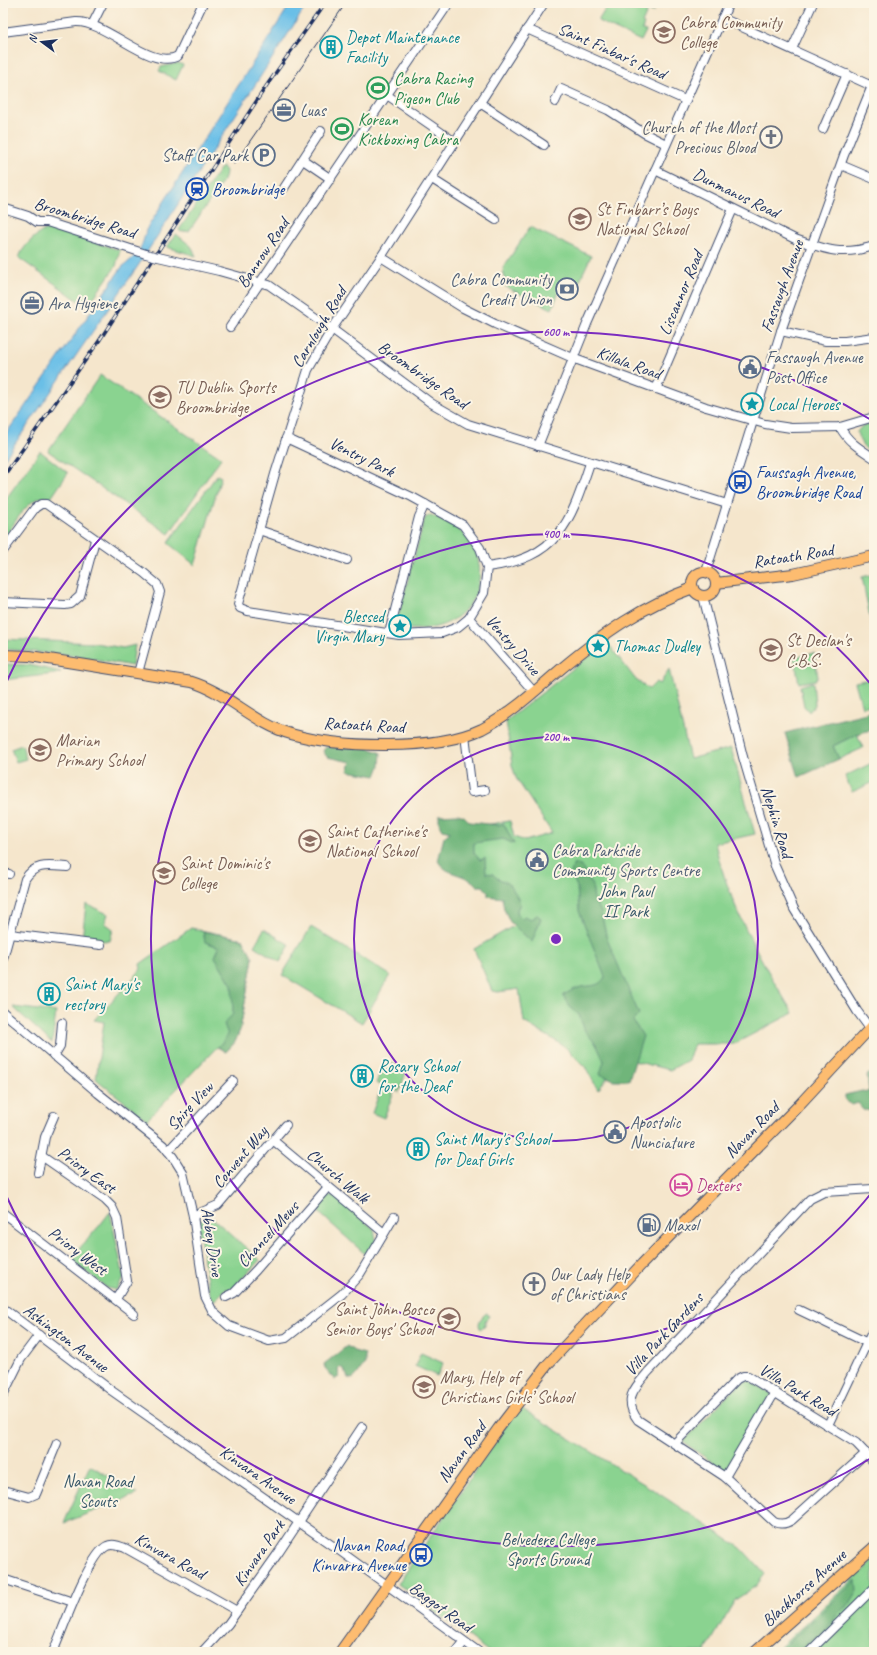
<svg xmlns="http://www.w3.org/2000/svg" width="877" height="1655" viewBox="0 0 877 1655" font-family="Caveat,sans-serif">
  <style>
    .green { fill: #8ad390; stroke: #528177 }
    .forest { fill: #6fb57a; stroke: #45726c }
    .water { fill: #6bbfe7; stroke: #4377a2 }
    .lines { fill: none; stroke-linecap: round; stroke-linejoin: round }
    .minor-casing { stroke: #3c4a6e; stroke-width: 10 }
    .major-casing { stroke: #3c4a6e; stroke-width: 12 }
    .minor { stroke: #fff; stroke-width: 8 }
    .major { stroke: #fdbc6f; stroke-width: 10 }
    .tram { stroke: #1b2f5e; stroke-width: 1 }
    .rail-casing { stroke: #1b2f5e; stroke-width: 3.5 }
    .rail { stroke: #fcf5e5; stroke-width: 2; stroke-dasharray: 6; stroke-linecap: butt }
    .minor-bridge-casing { stroke: #3c4a6e; stroke-width: 10; stroke-linecap: butt }
    .minor-bridge { stroke: #fff; stroke-width: 8 }
    .ring { fill: none; stroke: #7b2cbf; stroke-width: 2 }
    .labels { text-anchor: middle; dominant-baseline: central; stroke-width: 4; stroke-linejoin: round; paint-order: stroke }
    .education-label { font-size: 17px; fill: #785e54; stroke: #fcf5e5; text-anchor: start }
    .culture-label { font-size: 17px; fill: #0d838f; stroke: #fcf5e5; text-anchor: start }
    .street-label { font-size: 17px; fill: #1b2f5e; stroke: #fcf5e5 }
    .leisure-label { font-size: 17px; fill: #27864d; stroke: #fcf5e5; text-anchor: start }
    .service-label { font-size: 17px; fill: #4e5e75; stroke: #fcf5e5; text-anchor: start }
    .worship-label { font-size: 17px; fill: #5b616d; stroke: #fcf5e5; text-anchor: end }
    .transit-label { font-size: 17px; fill: #164399; stroke: #fcf5e5; text-anchor: start }
    .park-label { font-size: 17px; fill: #37586a; stroke: #fcf5e5 }
    .hotel-label { font-size: 17px; fill: #b23c85; stroke: #fcf5e5; text-anchor: start }
    .centre { fill: #7b2cbf; stroke: #fcf5e5; stroke-width: 2 }
    .ring-label { font-size: 12px; text-anchor: middle; font-weight: bold; fill: #7b2cbf; stroke: #fcf5e5; stroke-width: 4; stroke-linejoin: round; paint-order: stroke }
  </style>
  <rect width="100%" height="100%" fill="#fcf5e5"/>
  <filter id="ink" filterUnits="userSpaceOnUse"><feTurbulence type="fractalNoise" baseFrequency=".025" numOctaves="2"/><feDisplacementMap in="SourceGraphic" scale="8" xChannelSelector="R" yChannelSelector="G"/><feConvolveMatrix kernelMatrix="1 2 1 2 8 2 1 2 1" color-interpolation-filters="sRGB"/></filter>
  <filter id="wash" filterUnits="userSpaceOnUse"><feTurbulence type="fractalNoise" baseFrequency=".012" numOctaves="4" result="noise"/><feDisplacementMap in="SourceGraphic" scale="16" xChannelSelector="R" yChannelSelector="G"/><feGaussianBlur stdDeviation="0.9" result="paint"/><feColorMatrix in="noise" values="0 0 0 0 0 0 0 0 0 0 0 0 0 0 0 0 0 1.4 0 .05"/><feComposite in="paint" operator="in"/></filter>
  <g filter="url(#wash)">
    <rect width="100%" height="100%" fill="#f5e6cc"/>
    <g class="green">
      <polygon points="609,3 657,3 653,12 648,10 642,23 644,24 642,30 646,31 641,41 598,21"/>
      <polygon points="178,63 183,65 176,80 159,71 161,67"/>
      <polygon points="223,167 226,171 225,178 189,231 181,232 179,230 220,169"/>
      <polygon points="530,227 591,256 579,282 565,277 552,309 506,287 503,268"/>
      <path d="M48,228L120,250L116,266L87,307L19,258C23,245 37,234 48,228Z"/>
      <polygon points="176,234 191,246 196,256 167,247"/>
      <polygon points="100,375 221,458 169,534 48,451"/>
      <path d="M874,424V454C865,450 859,442 857,432L862,426Z"/>
      <path d="M40,451L68,473L51,498C30,491 14,525 3,540V503Z"/>
      <polygon points="217,475 221,477 195,565 168,543"/>
      <path d="M430,515C510,537 488,642 402,628L397,621L399,613L425,518Z"/>
      <polygon points="874,574 874,638 862,577"/>
      <polygon points="3,639 95,643 123,648 135,645 132,666 79,656 3,649"/>
      <path d="M607,642L636,680L649,689L656,682L660,684L669,669L690,759L731,748L755,834L715,843C728,903 761,961 793,1013L734,1044H694L688,1060L670,1070L622,1058L598,1090L586,1068L564,1046L524,1022L519,989L498,992L492,991L474,949L517,924L511,897L472,875L457,829L510,821L514,837L525,841L552,833L516,778L512,765L506,721Z"/>
      <polygon points="814,653 818,677 816,680 799,683 794,657"/>
      <polygon points="3,664 29,665 61,672 55,674 3,680"/>
      <polygon points="871,679 874,693 874,704 862,707 855,682"/>
      <polygon points="813,682 815,705 809,712 804,706 800,686"/>
      <polygon points="857,734 863,748 839,759 833,746"/>
      <polygon points="22,745 26,759 16,762 11,749"/>
      <polygon points="872,763 874,768 874,782 852,792 845,776"/>
      <polygon points="86,904 108,914 105,923 113,929 110,941 82,940"/>
      <polygon points="311,927 390,975 362,1023 282,975"/>
      <polygon points="191,928 243,939 253,958 240,1030 235,1042 226,1052 217,1047 147,1120 96,1079 104,1022 94,1020 138,973 141,969 140,964"/>
      <polygon points="264,929 290,945 280,962 254,946"/>
      <polygon points="13,1007 56,1012 52,1043"/>
      <polygon points="385,1061 407,1070 399,1092 376,1083"/>
      <polygon points="382,1086 394,1091 384,1118 372,1113"/>
      <polygon points="331,1195 336,1197 374,1229 376,1240 367,1256 315,1209 327,1196"/>
      <path d="M110,1212L124,1278L116,1290L107,1288L70,1260C83,1243 98,1229 110,1212Z"/>
      <polygon points="208,1214 260,1260 231,1290 226,1289 213,1302 210,1297 198,1225 202,1218"/>
      <path d="M487,1313L489,1316L485,1321V1326L482,1329L480,1328C477,1322 482,1316 487,1313Z"/>
      <polygon points="421,1353 443,1363 437,1376 415,1366"/>
      <polygon points="748,1380 772,1394 725,1471 683,1442 739,1384"/>
      <polygon points="519,1407 652,1489 741,1548 765,1574 756,1586 735,1600 705,1652 674,1652 672,1650 671,1652 489,1652 398,1584"/>
      <polygon points="90,1465 137,1494 64,1523"/>
      <polygon points="874,1560 874,1652 775,1652"/>
    </g>
    <g class="forest">
      <polygon points="874,711 874,729 857,734 833,746 839,759 799,777 785,733"/>
      <polygon points="326,747 369,748 381,753 380,766 376,776 348,771 351,762 327,757 323,751"/>
      <path d="M458,814L464,816L470,822L497,825L504,824L514,844L503,839L474,843V853L480,860L485,858L486,873L493,874C497,879 500,879 506,882C513,887 517,896 520,904L517,910L518,916L522,918L525,916L531,919L537,915L541,918L532,942L510,922L504,909L502,898L488,896V892L483,886H477C466,872 447,877 438,861L444,837L450,832L443,830L439,823V815Z"/>
      <path d="M574,863L582,867L592,884L594,899L601,912L607,939L639,1014L633,1021L643,1036L629,1080H614L600,1074L604,1061L596,1044L585,1031L579,1015L569,1006L563,995C568,993 573,989 578,988C589,984 598,989 605,977L579,911L577,887L571,873Z"/>
      <polygon points="203,931 243,939 253,958 240,1030 235,1042 226,1052 218,1047 228,1035 224,1024 233,1014 232,985 215,957 219,947 205,942"/>
      <polygon points="872,1072 874,1072 873,1112 863,1109 858,1103 852,1105 845,1100 845,1095 862,1091 869,1092 867,1075"/>
      <path d="M347,1346L354,1351L365,1354V1365C359,1368 359,1376 352,1379L348,1378L344,1369L341,1367L338,1369L339,1377L335,1379L325,1368L324,1364Z"/>
      <polygon points="856,1580 857,1590 847,1607 838,1613 823,1634 810,1640 796,1652 778,1652"/>
    </g>
    <path class="water" d="M291,3H308L138,266L3,461V438L122,267C138,255 142,249 146,230Z"/>
  </g>
  <g filter="url(#ink)">
    <g class="lines">
      <g class="minor-casing">
        <g id="minor">
          <polyline points="722,18 874,87"/>
          <polyline points="92,25 103,3"/>
          <polyline points="527,29 685,100"/>
          <path d="M3,32L76,22C107,21 151,71 178,56L203,3"/>
          <polyline points="792,49 813,3"/>
          <polyline points="387,95 455,142"/>
          <polyline points="555,102 561,89 608,110 644,133 666,144"/>
          <polyline points="480,103 544,145"/>
          <polyline points="823,129 847,74"/>
          <polyline points="303,160 331,179"/>
          <polyline points="841,165 874,179"/>
          <path d="M655,170L795,239C826,250 842,256 874,246"/>
          <polyline points="432,179 496,220"/>
          <polyline points="284,188 321,131"/>
          <polyline points="3,208 28,216 37,222 47,222 146,254"/>
          <polyline points="158,257 219,271 269,285 332,329 431,403 468,424 727,504"/>
          <polyline points="381,257 463,308 495,324 575,359 706,407 765,424 791,428 840,427 874,417"/>
          <polyline points="230,327 449,3"/>
          <polyline points="781,331 826,341 845,341 874,337"/>
          <polyline points="656,389 733,209"/>
          <path d="M840,427C848,442 860,449 874,458"/>
          <polyline points="286,438 412,497 463,525 480,548 487,567 484,593 469,618 458,627 442,633 399,635 248,611 240,608 238,604 275,474 308,370 332,329 381,257 544,3"/>
          <polyline points="538,446 587,324 729,3"/>
          <polyline points="259,530 347,560"/>
          <polyline points="3,551 35,508 41,504 46,504 144,573 157,584 160,592 138,673"/>
          <path d="M487,567C558,558 570,524 590,463"/>
          <polyline points="706,572 781,331 844,155 874,81"/>
          <polyline points="703,596 743,757 775,866 794,909 857,1011 874,1034"/>
          <polyline points="3,602 65,605 71,604 80,596 95,540"/>
          <polyline points="469,618 534,692"/>
          <polyline points="389,633 419,517 425,504"/>
          <polyline points="465,735 472,792 485,790"/>
          <polyline points="3,873 9,874"/>
          <polyline points="10,934 101,945"/>
          <path d="M3,959L25,879C35,862 50,866 67,867"/>
          <polyline points="3,1012 98,1093 163,1145 173,1157 183,1173 193,1216 205,1296 213,1312 229,1326 269,1341 286,1338 342,1294 360,1274 394,1217"/>
          <polyline points="54,1056 60,1046 62,1023"/>
          <polyline points="274,1141 384,1233"/>
          <polyline points="168,1151 233,1081"/>
          <polyline points="43,1157 105,1200 112,1207 117,1218 127,1281 116,1299"/>
          <polyline points="38,1173 45,1137 54,1116"/>
          <polyline points="3,1213 134,1314"/>
          <polyline points="193,1216 218,1205 286,1125"/>
          <polyline points="226,1297 234,1293 256,1270 328,1187"/>
          <polyline points="3,1308 112,1391 340,1551 479,1652"/>
          <polyline points="799,1310 874,1346"/>
          <polyline points="3,1395 21,1359 39,1335"/>
          <polyline points="828,1425 874,1328"/>
          <polyline points="675,1443 737,1379 743,1376 748,1376 856,1443 874,1462"/>
          <path d="M866,1453L792,1520C786,1524 781,1525 774,1522L725,1477L638,1420C622,1399 635,1387 649,1371L810,1199L824,1192L873,1189"/>
          <polyline points="725,1477 775,1392"/>
          <polyline points="3,1490 29,1497 36,1494 57,1443"/>
          <polyline points="3,1579 73,1602"/>
          <path d="M53,1652C62,1632 89,1554 107,1546C113,1543 119,1546 125,1548L237,1611"/>
          <polyline points="202,1652 228,1624 279,1552 362,1427"/>
          <polyline points="456,1652 464,1642"/>
          <polyline points="809,1652 874,1588"/>
        </g>
      </g>
      <g class="major-casing">
        <g id="major">
          <circle cx="704" cy="584" r="12"/>
          <polyline points="716,583 793,574 874,556"/>
          <path d="M3,655L30,656L192,682C228,693 255,724 291,734C340,748 436,751 482,729C511,714 537,689 562,668C603,634 642,606 693,588"/>
          <polyline points="340,1652 498,1429 548,1364 642,1264 799,1105 874,1024"/>
          <polyline points="755,1652 874,1547"/>
        </g>
      </g>
      <use href="#minor" class="minor"/>
      <use href="#major" class="major"/>
      <polyline class="tram" points="234,164 346,3"/>
      <g class="rail-casing">
        <polyline id="rail" points="3,477 99,341 267,85 325,3"/>
      </g>
      <use href="#rail" class="rail"/>
      <g class="minor-bridge-casing">
        <polyline id="minor-bridge" points="146,254 158,257"/>
      </g>
      <use href="#minor-bridge" class="minor-bridge"/>
    </g>
  </g>
  <g class="ring">
    <circle cx="556" cy="939" r="202"/>
    <path d="M873 1191A405 405 0 1 1 873 687"/>
    <path d="M873 1457A607 607 0 0 1 4 1191M4 687A607 607 0 0 1 873 421"/>
  </g>
  <defs>
    <g id="school-ring" transform="scale(1.15)"><circle r="9.5" fill="#fcf5e5" stroke="#8d6e63" stroke-width="1.5"/><path d="M0-5L7-2L0 1L-7-2ZM-4 1L0 2.5L4 1V4Q0 6-4 4Z" fill="#8d6e63"/></g>
    <g id="building-ring" transform="scale(1.15)"><circle r="9.5" fill="#fcf5e5" stroke="#0f9aa8" stroke-width="1.5"/><path d="M-4-6H4V6H1V3H-1V6H-4ZM-2.5-4.3h1.7v1.8h-1.7ZM.8-4.3h1.7v1.8H.8ZM-2.5-1h1.7V.8h-1.7ZM.8-1h1.7V.8H.8Z" fill="#0f9aa8"/></g>
    <g id="stadium-ring" transform="scale(1.15)"><circle r="9.5" fill="#fcf5e5" stroke="#2e9e5b" stroke-width="1.5"/><path d="M0-5a6.5 5 0 1 0 0 10a6.5 5 0 1 0 0-10ZM-3.5-1.8h7v3.6h-7Z" fill="#2e9e5b"/></g>
    <g id="office-ring" transform="scale(1.15)"><circle r="9.5" fill="#fcf5e5" stroke="#5c6f8a" stroke-width="1.5"/><path d="M-6-3h4V-5.5h4V-3h4V5H-6ZM-1-4.5V-3h2v-1.5ZM-6 0V1H6V0Z" fill="#5c6f8a"/></g>
    <g id="church-ring" transform="scale(1.15)"><circle r="9.5" fill="#fcf5e5" stroke="#6b7280" stroke-width="1.5"/><path d="M-1.2-6h2.4v3.5h3.3v2.4h-3.3V6h-2.4V-.1h-3.3v-2.4h3.3Z" fill="#6b7280"/></g>
    <g id="parking-ring" transform="scale(1.15)"><circle r="9.5" fill="#fcf5e5" stroke="#5c6f8a" stroke-width="1.5"/><path d="M-3.5-5.5H1a3.5 3.5 0 0 1 0 7H-1V5.5H-3.5ZM-1-3.4V-.6H.8a1.4 1.4 0 0 0 0-2.8Z" fill="#5c6f8a"/></g>
    <g id="station-ring" transform="scale(1.15)"><circle r="9.5" fill="#fcf5e5" stroke="#1a4fb4" stroke-width="1.5"/><path d="M-3-6H3Q5-6 5-4V2Q5 4 3 4L4.5 6H3L1.5 4h-3L-3 6H-4.5L-3 4Q-5 4-5 2V-4Q-5-6-3-6ZM-3.5-4v3h7v-3ZM-3.5 1v1.5H-2V1ZM2 1v1.5H3.5V1Z" fill="#1a4fb4"/></g>
    <g id="bank-ring" transform="scale(1.15)"><circle r="9.5" fill="#fcf5e5" stroke="#5c6f8a" stroke-width="1.5"/><path d="M-6-4H6V4H-6ZM0-2.3a2.3 2.3 0 1 0 0 4.6a2.3 2.3 0 1 0 0-4.6Z" fill="#5c6f8a"/></g>
    <g id="civic-ring" transform="scale(1.15)"><circle r="9.5" fill="#fcf5e5" stroke="#5c6f8a" stroke-width="1.5"/><path d="M-.6-6.5H3V-4.5H.6V-3L4-1V1h2V6H-6V1h2V-1L-.6-3ZM-1.2 2.5V6h2.4V2.5Z" fill="#5c6f8a"/></g>
    <g id="university-ring" transform="scale(1.15)"><circle r="9.5" fill="#fcf5e5" stroke="#8d6e63" stroke-width="1.5"/><path d="M0-5L7-2L0 1L-7-2ZM-4 1L0 2.5L4 1V4Q0 6-4 4Z" fill="#8d6e63"/></g>
    <g id="sight-ring" transform="scale(1.15)"><circle r="9.5" fill="#fcf5e5" stroke="#0f9aa8" stroke-width="1.5"/><path d="M0-6L1.8-2.2L6-1.7L2.9 1.2L3.7 5.4L0 3.3L-3.7 5.4L-2.9 1.2L-6-1.7L-1.8-2.2Z" fill="#0f9aa8"/></g>
    <g id="bus-ring" transform="scale(1.15)"><circle r="9.5" fill="#fcf5e5" stroke="#1a4fb4" stroke-width="1.5"/><path d="M-5-6H5V4H4V6H2V4H-2V6H-4V4H-5ZM-3.5-4V0h7V-4ZM-3.5 1.2v1.5H-2V1.2ZM2 1.2v1.5H3.5V1.2Z" fill="#1a4fb4"/></g>
    <g id="hotel-ring" transform="scale(1.15)"><circle r="9.5" fill="#fcf5e5" stroke="#d1479c" stroke-width="1.5"/><path d="M-6-4.5h1.5V1H6V5H4.5V3h-9V5H-6ZM-4 0a1.8 1.8 0 1 1 3.6 0ZM.5 0V-2.5h3Q6-2.5 6 0Z" fill="#d1479c"/></g>
    <g id="fuel-ring" transform="scale(1.15)"><circle r="9.5" fill="#fcf5e5" stroke="#5c6f8a" stroke-width="1.5"/><path d="M-5.5-6h7V0h2V4h1.3V-2.5L3-4.5l.8-.8L6-3V5H2.5V1h-1V6h-7ZM-4.2-4.7v3.2H.2V-4.7Z" fill="#5c6f8a"/></g>
  </defs>
  <g fill-rule="evenodd">
    <use href="#school-ring" x="664" y="32"/>
    <use href="#building-ring" x="331" y="47"/>
    <use href="#stadium-ring" x="378" y="88"/>
    <use href="#office-ring" x="284" y="110"/>
    <use href="#stadium-ring" x="342" y="129"/>
    <use href="#church-ring" x="771" y="137"/>
    <use href="#parking-ring" x="264" y="155"/>
    <use href="#station-ring" x="197" y="189"/>
    <use href="#school-ring" x="580" y="219"/>
    <use href="#bank-ring" x="567" y="289"/>
    <use href="#office-ring" x="32" y="303"/>
    <use href="#civic-ring" x="750" y="367"/>
    <use href="#university-ring" x="160" y="397"/>
    <use href="#sight-ring" x="752" y="404"/>
    <use href="#bus-ring" x="740" y="482"/>
    <use href="#sight-ring" x="400" y="626"/>
    <use href="#sight-ring" x="598" y="646"/>
    <use href="#school-ring" x="771" y="650"/>
    <use href="#school-ring" x="40" y="750"/>
    <use href="#school-ring" x="310" y="841"/>
    <use href="#civic-ring" x="537" y="860"/>
    <use href="#school-ring" x="164" y="873"/>
    <use href="#building-ring" x="49" y="994"/>
    <use href="#building-ring" x="362" y="1076"/>
    <use href="#civic-ring" x="615" y="1132"/>
    <use href="#building-ring" x="418" y="1149"/>
    <use href="#hotel-ring" x="681" y="1185"/>
    <use href="#fuel-ring" x="649" y="1225"/>
    <use href="#church-ring" x="534" y="1284"/>
    <use href="#school-ring" x="449" y="1319"/>
    <use href="#school-ring" x="424" y="1387"/>
    <use href="#bus-ring" x="421" y="1555"/>
  </g>
  <g class="labels">
    <g class="education-label">
      <text x="680" y="22">Cabra Community<tspan x="680" dy="20">College</tspan></text>
      <text x="596" y="209">St Finbarr’s Boys<tspan x="596" dy="20">National School</tspan></text>
      <text x="176" y="387">TU Dublin Sports<tspan x="176" dy="20">Broombridge</tspan></text>
      <text x="786" y="640">St Declan's<tspan x="786" dy="20">C.B.S.</tspan></text>
      <text x="56" y="740">Marian<tspan x="56" dy="20">Primary School</tspan></text>
      <text x="326" y="831">Saint Catherine's<tspan x="326" dy="20">National School</tspan></text>
      <text x="180" y="863">Saint Dominic's<tspan x="180" dy="20">College</tspan></text>
      <text x="434" y="1309" text-anchor="end">Saint John Bosco<tspan x="434" dy="20">Senior Boys' School</tspan></text>
      <text x="440" y="1377">Mary, Help of<tspan x="440" dy="20">Christians Girls’ School</tspan></text>
    </g>
    <g class="culture-label">
      <text x="346" y="37">Depot Maintenance<tspan x="346" dy="20">Facility</tspan></text>
      <text x="768" y="404">Local Heroes</text>
      <text x="384" y="616" text-anchor="end">Blessed<tspan x="384" dy="20">Virgin Mary</tspan></text>
      <text x="614" y="646">Thomas Dudley</text>
      <text x="64" y="984">Saint Mary's<tspan x="64" dy="20">rectory</tspan></text>
      <text x="378" y="1066">Rosary School<tspan x="378" dy="20">for the Deaf</tspan></text>
      <text x="434" y="1139">Saint Mary's School<tspan x="434" dy="20">for Deaf Girls</tspan></text>
    </g>
    <g class="street-label">
      <text transform="translate(612 51) rotate(24)">Saint Finbar's Road</text>
      <text transform="translate(736 193) rotate(26)">Dunmanus Road</text>
      <text transform="translate(85 218) rotate(17)">Broombridge Road</text>
      <text transform="translate(263 253) rotate(-56)">Bannow Road</text>
      <text transform="translate(782 286) rotate(-70)">Fassaugh Avenue</text>
      <text transform="translate(681 293) rotate(-67)">Liscannor Road</text>
      <text transform="translate(319 327) rotate(-59)">Carnlough Road</text>
      <text transform="translate(629 363) rotate(20)">Killala Road</text>
      <text transform="translate(423 375) rotate(35)">Broombridge Road</text>
      <text transform="translate(362 457) rotate(26)">Ventry Park</text>
      <text transform="translate(793 556) rotate(-9)">Ratoath Road</text>
      <text transform="translate(513 645) rotate(49)">Ventry Drive</text>
      <text transform="translate(364 725) rotate(3)">Ratoath Road</text>
      <text transform="translate(777 822) rotate(73)">Nephin Road</text>
      <text transform="translate(190 1106) rotate(-47)">Spire View</text>
      <text transform="translate(752 1130) rotate(-46)">Navan Road</text>
      <text transform="translate(240 1157) rotate(-50)">Convent Way</text>
      <text transform="translate(87 1170) rotate(36)">Priory East</text>
      <text transform="translate(338 1176) rotate(40)">Church Walk</text>
      <text transform="translate(268 1234) rotate(-48)">Chancel Mews</text>
      <text transform="translate(212 1242) rotate(81)">Abbey Drive</text>
      <text transform="translate(78 1251) rotate(37)">Priory West</text>
      <text transform="translate(664 1334) rotate(-47)">Villa Park Gardens</text>
      <text transform="translate(66 1338) rotate(37)">Ashington Avenue</text>
      <text transform="translate(798 1390) rotate(31)">Villa Park Road</text>
      <text transform="translate(462 1452) rotate(-54)">Navan Road</text>
      <text transform="translate(258 1475) rotate(35)">Kinvara Avenue</text>
      <text transform="translate(259 1553) rotate(-55)">Kinvara Park</text>
      <text transform="translate(170 1556) rotate(29)">Kinvara Road</text>
      <text transform="translate(804 1588) rotate(-42)">Blackhorse Avenue</text>
      <text transform="translate(441 1607) rotate(36)">Baggot Road</text>
    </g>
    <g class="leisure-label">
      <text x="394" y="78">Cabra Racing<tspan x="394" dy="20">Pigeon Club</tspan></text>
      <text x="358" y="119">Korean<tspan x="358" dy="20">Kickboxing Cabra</tspan></text>
    </g>
    <g class="service-label">
      <text x="300" y="110">Luas</text>
      <text x="248" y="155" text-anchor="end">Staff Car Park</text>
      <text x="552" y="279" text-anchor="end">Cabra Community<tspan x="552" dy="20">Credit Union</tspan></text>
      <text x="48" y="303">Ara Hygiene</text>
      <text x="766" y="357">Fassaugh Avenue<tspan x="766" dy="20">Post Office</tspan></text>
      <text x="552" y="850">Cabra Parkside<tspan x="552" dy="20">Community Sports Centre</tspan></text>
      <text x="630" y="1122">Apostolic<tspan x="630" dy="20">Nunciature</tspan></text>
      <text x="664" y="1225">Maxol</text>
    </g>
    <g class="worship-label">
      <text x="756" y="127">Church of the Most<tspan x="756" dy="20">Precious Blood</tspan></text>
      <text x="550" y="1274" text-anchor="start">Our Lady Help<tspan x="550" dy="20">of Christians</tspan></text>
    </g>
    <g class="transit-label">
      <text x="212" y="189">Broombridge</text>
      <text x="756" y="472">Faussagh Avenue,<tspan x="756" dy="20">Broombridge Road</tspan></text>
      <text x="406" y="1545" text-anchor="end">Navan Road,<tspan x="406" dy="20">Kinvarra Avenue</tspan></text>
    </g>
    <g class="park-label">
      <text x="626" y="891">John Paul<tspan x="626" dy="20">II Park</tspan></text>
      <text x="98" y="1481">Navan Road<tspan x="98" dy="20">Scouts</tspan></text>
      <text x="548" y="1539">Belvedere College<tspan x="548" dy="20">Sports Ground</tspan></text>
    </g>
    <g class="hotel-label">
      <text x="696" y="1185">Dexters</text>
    </g>
  </g>
  <circle cx="556" cy="939" r="6" class="centre"/>
  <g class="ring-label">
    <text x="556" y="336">600 m</text>
    <text x="556" y="538">400 m</text>
    <text x="556" y="741">200 m</text>
  </g>
  <rect width="877" height="1655" fill="none" stroke="#fcf5e5" stroke-width="16"/>
  <g transform="translate(42 42) rotate(285)" stroke="#fcf5e5" stroke-width="3" paint-order="stroke">
  <path d="M0-3L7 15L0 10L-7 15Z" fill="#1b2f5e"/>
  <text y="-6" font-size="11" font-weight="bold" text-anchor="middle" fill="#1b2f5e">N</text>
  </g>
</svg>
